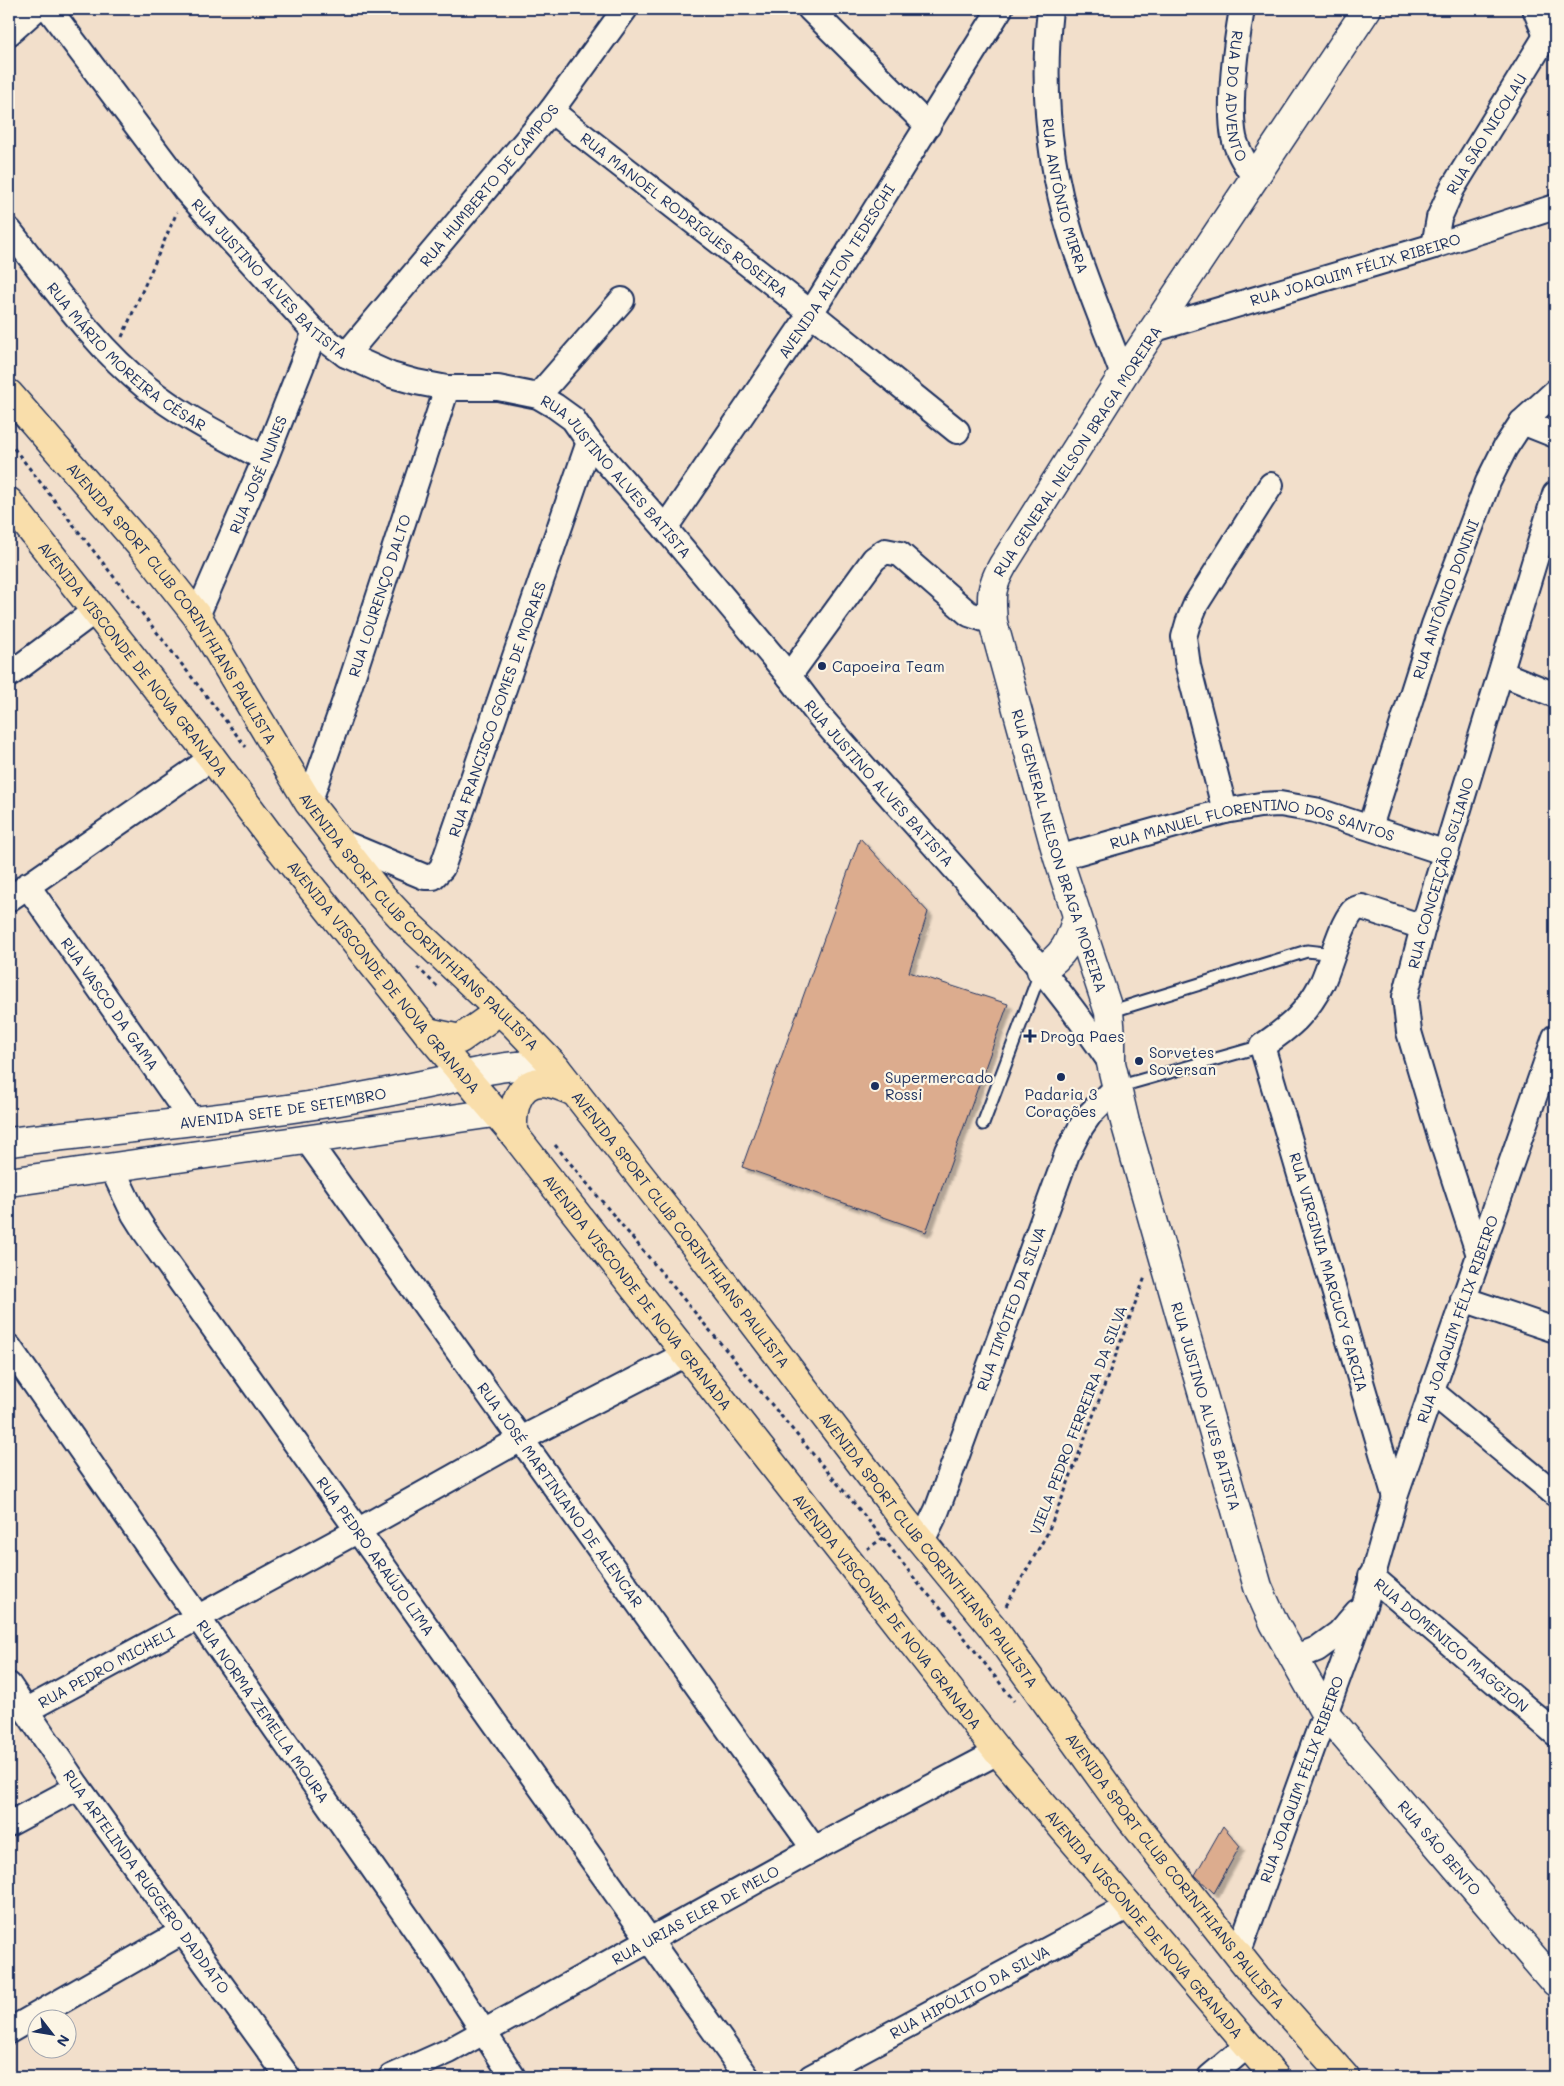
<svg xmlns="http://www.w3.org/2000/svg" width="1564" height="2086" viewBox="0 0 1564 2086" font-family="Mali,sans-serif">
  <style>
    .building { fill: #dcac8e; stroke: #1b2f5e; filter: url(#shadow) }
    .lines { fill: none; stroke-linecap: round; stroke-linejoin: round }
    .lane-casing { stroke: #1b2f5e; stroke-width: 15 }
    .street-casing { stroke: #1b2f5e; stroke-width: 28 }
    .secondary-casing { stroke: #1b2f5e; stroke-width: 31 }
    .primary-casing { stroke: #1b2f5e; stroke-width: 31 }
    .path { stroke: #1b2f5e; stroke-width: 3; stroke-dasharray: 4 4; stroke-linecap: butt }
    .lane { stroke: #fcf5e5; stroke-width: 11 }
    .street { stroke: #fcf5e5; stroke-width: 24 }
    .secondary { stroke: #fcf5e5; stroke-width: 28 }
    .primary { stroke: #f9deab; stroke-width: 28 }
    .poi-dot { fill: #1b2f5e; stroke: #fcf5e5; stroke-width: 2 }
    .labels { text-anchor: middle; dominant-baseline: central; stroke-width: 4.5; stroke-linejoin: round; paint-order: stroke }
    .street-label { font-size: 15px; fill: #1b2f5e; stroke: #fcf5e5 }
    .poi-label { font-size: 15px; fill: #1b2f5e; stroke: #fcf5e5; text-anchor: start }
  </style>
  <defs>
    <filter id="shadow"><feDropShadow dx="4.5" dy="4.5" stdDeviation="1" flood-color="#0004"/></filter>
  </defs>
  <rect width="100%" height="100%" fill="#f2dfcb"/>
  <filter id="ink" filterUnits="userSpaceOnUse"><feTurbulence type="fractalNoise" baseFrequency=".02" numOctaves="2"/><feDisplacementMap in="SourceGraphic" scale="10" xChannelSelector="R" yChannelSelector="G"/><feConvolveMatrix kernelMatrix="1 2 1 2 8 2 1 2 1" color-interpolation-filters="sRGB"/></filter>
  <g filter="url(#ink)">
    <g class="building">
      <polygon points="860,838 928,912 909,972 1008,1004 926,1232 742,1167"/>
      <polygon points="1223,1826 1240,1846 1214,1893 1195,1875"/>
    </g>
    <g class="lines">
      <g class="lane-casing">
        <g id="lane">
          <polyline points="1109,1012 1307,951 1334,954"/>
          <polyline points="1117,1087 1262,1046"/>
          <polyline points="983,1124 1041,970"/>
        </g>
      </g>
      <g class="street-casing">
        <g id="street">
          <path id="s1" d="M49,9L186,191L315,332L346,355L391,375L416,382L447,388H498L538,396L555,406L573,419L589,442L665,528L789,676L817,713C916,829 1025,937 1111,1063"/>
          <polyline points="810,9 928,126"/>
          <path id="s2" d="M1050,9C1042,85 1048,162 1071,235C1086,283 1106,329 1123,375"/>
          <path id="s3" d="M1242,9C1236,43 1228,104 1234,137C1237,152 1247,166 1255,179"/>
          <polyline points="1535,9 1546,36"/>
          <polyline points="9,33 36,9"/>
          <path id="s4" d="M551,111L811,313L957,431"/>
          <path id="s5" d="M9,230C52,284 93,345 147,388C183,417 225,437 265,459"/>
          <path id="s6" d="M1434,246L1439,218L1452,189L1546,36"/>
          <path id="s7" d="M1155,329L1434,246L1555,207"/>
          <path id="s8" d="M346,355L551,111L625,9"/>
          <polyline points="538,396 622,300"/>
          <polyline points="1522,422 1555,435"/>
          <path id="s9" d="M665,528L811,313L1000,9"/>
          <path id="s10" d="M197,616L265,459L315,332"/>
          <polyline points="1501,673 1555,695"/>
          <polyline points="9,675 96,610"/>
          <polyline points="789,676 874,559 885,551 900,554 969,614 993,622"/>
          <path id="s11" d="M309,803L344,703L447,388"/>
          <polyline points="1225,811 1188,666 1184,637 1188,623 1196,604 1271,485"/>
          <path id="s12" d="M1370,827L1434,625L1488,482L1505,448L1522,422L1555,392"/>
          <path id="s13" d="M339,841L425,877H433L442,868L589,442"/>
          <path id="s14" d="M1058,858L1225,811L1260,805L1280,804L1315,810L1446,853"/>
          <path id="s15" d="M27,885L193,1122"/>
          <polyline points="9,899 212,758"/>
          <path id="s16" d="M307,1140L814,1849"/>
          <path id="s17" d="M112,1168L134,1214L146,1233L747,2077"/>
          <path id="s18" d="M1479,1255L1439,1133L1409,1032L1405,997L1423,927L1555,494"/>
          <polyline points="1463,1299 1555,1330"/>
          <path id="s19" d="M9,1347L437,1960L513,2077"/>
          <polyline points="1431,1391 1555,1494"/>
          <path d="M1395,1497L1262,1046C1290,1027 1306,1014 1322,983C1331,964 1340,926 1352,912C1354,909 1358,908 1362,907L1423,927"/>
          <path id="s20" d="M922,1541L937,1510L1067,1154L1081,1127L1090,1114L1117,1087"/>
          <path id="s21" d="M1371,1576L1555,1733"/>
          <polyline points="1294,1658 1317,1649 1339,1633 1357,1612"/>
          <path id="s22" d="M9,1685L78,1787L288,2077"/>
          <path id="s23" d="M27,1710L357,1531L521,1439L686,1354"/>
          <polyline points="9,1824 78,1787"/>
          <path id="s24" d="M1238,1954L1365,1603L1395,1497L1555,1037"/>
          <polyline points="9,2031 182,1932"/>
          <path id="s25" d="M391,2077L449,2051L814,1849L998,1752"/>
          <path id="s26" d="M811,2077L1129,1906"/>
          <polyline points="1210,2077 1248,2045"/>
        </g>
      </g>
      <g class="secondary-casing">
        <g id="secondary">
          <path id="s27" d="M1367,9L1123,375L1003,565C990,588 991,596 993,622L1058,858L1109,1012L1111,1036V1063L1125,1122L1258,1587L1274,1623L1325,1713L1555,1983"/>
          <path d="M1041,970C1064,955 1070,943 1077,917"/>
          <path id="s28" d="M9,1142C113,1130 217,1120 321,1104C359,1098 398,1090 436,1082C476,1073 515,1060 556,1068"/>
          <polyline points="9,1182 494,1113"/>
        </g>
      </g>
      <g class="primary-casing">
        <g id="primary">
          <path id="s29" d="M9,394L148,554L197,616L309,803L379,893L407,923L514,1024L556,1068L686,1234L905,1521L993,1628L1130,1818L1256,1977L1345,2077"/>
          <path id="s30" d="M9,502L212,758L270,836L427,1032L513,1133L998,1752L1275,2077"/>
          <polyline points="427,1032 460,1039 487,1020 497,1008"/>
          <path d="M513,1133C512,1113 515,1083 541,1082C553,1082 564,1088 575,1092"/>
        </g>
      </g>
      <g class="path">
        <polyline points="122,337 177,212"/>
        <polyline points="9,442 246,747"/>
        <polyline points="417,967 438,987"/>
        <polyline points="555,1145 883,1538 921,1587 943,1610 1014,1701"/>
        <polyline points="867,1549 883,1538"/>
        <polyline points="1006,1606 1047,1534 1065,1491 1145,1277"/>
      </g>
      <use href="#lane" class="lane"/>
      <use href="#street" class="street"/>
      <use href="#secondary" class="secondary"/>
      <use href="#primary" class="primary"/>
    </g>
  </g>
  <g class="poi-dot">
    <circle cx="822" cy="666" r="5"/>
    <path d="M1027.5 1028.5h5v5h5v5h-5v5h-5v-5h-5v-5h5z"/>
    <circle cx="1139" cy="1061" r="5"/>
    <circle cx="1061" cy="1077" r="5"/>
    <circle cx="875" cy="1086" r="5"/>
  </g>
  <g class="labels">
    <g class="street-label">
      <text stroke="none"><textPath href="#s3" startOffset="88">RUA DO ADVENTO</textPath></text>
      <text stroke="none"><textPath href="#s6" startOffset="125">RUA SÃO NICOLAU</textPath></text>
      <text stroke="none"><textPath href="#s8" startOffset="222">RUA HUMBERTO DE CAMPOS</textPath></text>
      <text stroke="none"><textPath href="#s2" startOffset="189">RUA ANTÔNIO MIRRA</textPath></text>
      <text stroke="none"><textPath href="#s4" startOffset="169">RUA MANOEL RODRIGUES ROSEIRA</textPath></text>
      <text stroke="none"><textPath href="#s7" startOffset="209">RUA JOAQUIM FÉLIX RIBEIRO</textPath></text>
      <text stroke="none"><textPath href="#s9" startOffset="309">AVENIDA AILTON TEDESCHI</textPath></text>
      <text stroke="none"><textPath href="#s1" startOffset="349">RUA JUSTINO ALVES BATISTA</textPath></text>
      <text stroke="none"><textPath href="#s5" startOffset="174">RUA MÁRIO MOREIRA CÉSAR</textPath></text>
      <text transform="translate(1077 451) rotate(-57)">RUA GENERAL NELSON BRAGA MOREIRA</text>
      <text stroke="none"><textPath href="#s10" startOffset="154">RUA JOSÉ NUNES</textPath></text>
      <text stroke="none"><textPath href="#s1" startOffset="769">RUA JUSTINO ALVES BATISTA</textPath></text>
      <text stroke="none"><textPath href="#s11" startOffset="219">RUA LOURENÇO DALTO</textPath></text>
      <text stroke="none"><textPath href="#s12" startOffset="240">RUA ANTÔNIO DONINI</textPath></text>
      <text stroke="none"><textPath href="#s29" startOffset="266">AVENIDA SPORT CLUB CORINTHIANS PAULISTA</textPath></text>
      <text stroke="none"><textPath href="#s30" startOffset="200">AVENIDA VISCONDE DE NOVA GRANADA</textPath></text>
      <text stroke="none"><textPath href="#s13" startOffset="282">RUA FRANCISCO GOMES DE MORAES</textPath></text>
      <text stroke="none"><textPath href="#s1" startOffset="1174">RUA JUSTINO ALVES BATISTA</textPath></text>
      <text stroke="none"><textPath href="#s14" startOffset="201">RUA MANUEL FLORENTINO DOS SANTOS</textPath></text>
      <text stroke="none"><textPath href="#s27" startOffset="962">RUA GENERAL NELSON BRAGA MOREIRA</textPath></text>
      <text stroke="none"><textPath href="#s18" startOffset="398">RUA CONCEIÇÃO SGLIANO</textPath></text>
      <text stroke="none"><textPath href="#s29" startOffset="671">AVENIDA SPORT CLUB CORINTHIANS PAULISTA</textPath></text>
      <text stroke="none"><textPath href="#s30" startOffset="605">AVENIDA VISCONDE DE NOVA GRANADA</textPath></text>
      <text stroke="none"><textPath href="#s15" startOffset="145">RUA VASCO DA GAMA</textPath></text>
      <text stroke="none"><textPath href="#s28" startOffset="276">AVENIDA SETE DE SETEMBRO</textPath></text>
      <text stroke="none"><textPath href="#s29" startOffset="1076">AVENIDA SPORT CLUB CORINTHIANS PAULISTA</textPath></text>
      <text transform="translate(1329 1272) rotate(74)">RUA VIRGINIA MARCUCY GARCIA</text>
      <text stroke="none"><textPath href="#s30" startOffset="1010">AVENIDA VISCONDE DE NOVA GRANADA</textPath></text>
      <text stroke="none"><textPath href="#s20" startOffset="249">RUA TIMÓTEO DA SILVA</textPath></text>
      <text stroke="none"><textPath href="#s24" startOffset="672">RUA JOAQUIM FÉLIX RIBEIRO</textPath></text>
      <text stroke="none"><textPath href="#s27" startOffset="1538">RUA JUSTINO ALVES BATISTA</textPath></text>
      <text transform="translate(1078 1420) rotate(-69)">VIELA PEDRO FERREIRA DA SILVA</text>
      <text stroke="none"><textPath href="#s16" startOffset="436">RUA JOSÉ MARTINIANO DE ALENCAR</textPath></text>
      <text stroke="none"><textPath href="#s29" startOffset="1481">AVENIDA SPORT CLUB CORINTHIANS PAULISTA</textPath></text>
      <text stroke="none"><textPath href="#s17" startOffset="470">RUA PEDRO ARAÚJO LIMA</textPath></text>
      <text stroke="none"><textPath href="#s30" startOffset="1415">AVENIDA VISCONDE DE NOVA GRANADA</textPath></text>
      <text stroke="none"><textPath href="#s21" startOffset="106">RUA DOMENICO MAGGION</textPath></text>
      <text stroke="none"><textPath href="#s23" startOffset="90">RUA PEDRO MICHELI</textPath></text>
      <text stroke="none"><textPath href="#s19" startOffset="444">RUA NORMA ZEMELLA MOURA</textPath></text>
      <text stroke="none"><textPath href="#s24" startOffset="186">RUA JOAQUIM FÉLIX RIBEIRO</textPath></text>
      <text stroke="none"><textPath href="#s27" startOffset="2046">RUA SÃO BENTO</textPath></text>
      <text stroke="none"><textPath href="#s29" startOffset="1886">AVENIDA SPORT CLUB CORINTHIANS PAULISTA</textPath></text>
      <text stroke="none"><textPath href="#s22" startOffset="240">RUA ARTELINDA RUGGERO DADDATO</textPath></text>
      <text stroke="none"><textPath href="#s25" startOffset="345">RUA URIAS ELER DE MELO</textPath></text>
      <text stroke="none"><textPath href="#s30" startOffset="1820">AVENIDA VISCONDE DE NOVA GRANADA</textPath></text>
      <text stroke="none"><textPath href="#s26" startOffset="180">RUA HIPÓLITO DA SILVA</textPath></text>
    </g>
    <g class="poi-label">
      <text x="832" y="666">Capoeira Team</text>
      <text x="1040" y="1036">Droga Paes</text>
      <text x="1149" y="1052">Sorvetes<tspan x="1149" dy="17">Soversan</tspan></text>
      <text x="885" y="1077">Supermercado<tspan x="885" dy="17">Rossi</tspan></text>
      <text x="1061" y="1094" text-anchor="middle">Padaria 3<tspan x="1061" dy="17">Corações</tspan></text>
    </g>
  </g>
  <rect width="1564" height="2086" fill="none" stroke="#fcf5e5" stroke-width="30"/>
  <rect x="15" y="15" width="1534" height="2056" fill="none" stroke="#1b2f5e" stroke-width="2" filter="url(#ink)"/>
  <g transform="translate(52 2034) rotate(121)"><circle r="24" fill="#fcf5e5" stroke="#a2a6af"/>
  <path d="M0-4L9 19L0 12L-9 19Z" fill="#1b2f5e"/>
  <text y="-8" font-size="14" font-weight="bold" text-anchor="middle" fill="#1b2f5e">N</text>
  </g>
</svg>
